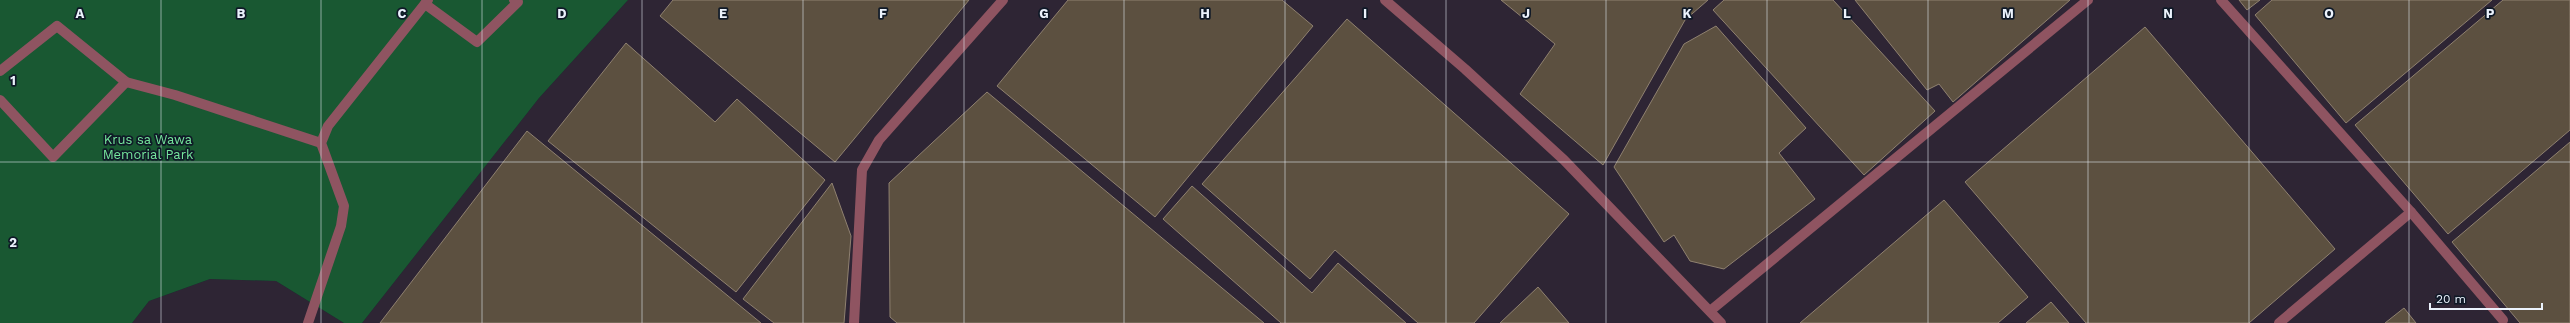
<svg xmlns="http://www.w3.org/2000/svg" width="2570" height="323" viewBox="0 0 2570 323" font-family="'Work Sans',sans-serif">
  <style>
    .industrial { fill: #2e2534 }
    .green { fill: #195832 }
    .building { fill: #5c5040; stroke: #8f8170 }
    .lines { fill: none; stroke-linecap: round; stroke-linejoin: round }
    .service { stroke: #8f5461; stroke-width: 10 }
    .minor { stroke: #8f5461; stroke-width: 10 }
    .grid { fill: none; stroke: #ebf2fc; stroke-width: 1; stroke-opacity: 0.55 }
    .labels { text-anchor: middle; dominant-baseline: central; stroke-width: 3.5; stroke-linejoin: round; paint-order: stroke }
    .park-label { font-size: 13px; fill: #75e59c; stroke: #0f1927 }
    .grid-label { font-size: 13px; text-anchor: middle; font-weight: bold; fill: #ebf2fc; stroke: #0f1927; stroke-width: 3.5; stroke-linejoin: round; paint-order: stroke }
  </style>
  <rect width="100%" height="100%" fill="#182331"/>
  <g class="industrial">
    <polygon points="628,0 2570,0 2570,323 362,323 539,98"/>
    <polygon points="210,279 276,281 344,323 132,323 149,301"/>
  </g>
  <polygon class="green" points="0,0 628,0 539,98 362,323 344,323 276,281 210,279 149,301 132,323 0,323"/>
  <g class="building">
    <polygon points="673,0 969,0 835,162 660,16"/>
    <polygon points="1068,0 1282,0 1313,26 1155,217 997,86"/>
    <polygon points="1501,0 1708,0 1685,20 1603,165 1520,94 1555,44"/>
    <polygon points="1724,0 1833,0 1935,111 1864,175 1713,10"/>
    <polygon points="1855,0 2070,0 1953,102 1939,84 1927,90"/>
    <polygon points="2239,0 2260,0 2247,10"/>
    <polygon points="2272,0 2492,0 2346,123 2255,15"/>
    <polygon points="2503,0 2570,0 2570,130 2448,234 2355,125"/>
    <polygon points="1347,19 1569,214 1474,323 1418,323 1335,250 1310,279 1202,184"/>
    <polygon points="1716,26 1806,128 1779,153 1815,199 1724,269 1690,261 1674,235 1664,242 1614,167 1684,44"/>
    <polygon points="2145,27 2335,249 2249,323 2086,323 1965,182"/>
    <polygon points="626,43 715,122 737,99 825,180 736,292 548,141"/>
    <polygon points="987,92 1264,323 897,323 890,317 889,183"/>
    <polygon points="527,131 761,323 380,323"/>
    <polygon points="2570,142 2570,323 2520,323 2452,242"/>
    <polygon points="832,183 851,236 844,323 774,323 743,299"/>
    <polygon points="1192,186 1312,293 1338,263 1406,323 1281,323 1163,219"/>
    <polygon points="1944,200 2028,297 1998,323 1800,323"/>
    <polygon points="1538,287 1569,323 1500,323"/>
    <polygon points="2051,302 2069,323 2026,323"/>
    <polygon points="2404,308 2416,323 2385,323"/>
  </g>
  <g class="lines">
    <g class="service">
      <polyline points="1385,0 1465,69 1564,160 1721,323"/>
      <polyline points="2221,0 2411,212 2503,320"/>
      <polyline points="425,4 477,42 518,2 514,0"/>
      <polyline points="1710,311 2088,0"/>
      <polyline points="308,323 341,226 344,206 321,143 328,126 428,0"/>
      <polyline points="854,323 862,170 879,140 1003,0"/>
      <polyline points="2279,323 2411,212"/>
    </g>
    <g class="minor">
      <polyline points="0,71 57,26 126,82 175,95 321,143"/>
      <polyline points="0,100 53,157 126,82"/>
    </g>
  </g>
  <path class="grid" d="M161,0V323M321,0V323M482,0V323M642,0V323M803,0V323M964,0V323M1124,0V323M1285,0V323M1446,0V323M1606,0V323M1767,0V323M1928,0V323M2088,0V323M2249,0V323M2409,0V323M0,162H2570"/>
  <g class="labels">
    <g class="park-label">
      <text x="148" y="139">Krus sa Wawa<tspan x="148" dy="15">Memorial Park</tspan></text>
    </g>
  </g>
  <g class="grid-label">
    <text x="80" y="18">A</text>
    <text x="241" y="18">B</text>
    <text x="402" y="18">C</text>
    <text x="562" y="18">D</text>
    <text x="723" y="18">E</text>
    <text x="883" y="18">F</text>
    <text x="1044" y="18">G</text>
    <text x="1205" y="18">H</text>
    <text x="1365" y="18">I</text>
    <text x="1526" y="18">J</text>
    <text x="1687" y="18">K</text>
    <text x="1847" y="18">L</text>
    <text x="2008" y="18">M</text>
    <text x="2168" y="18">N</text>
    <text x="2329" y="18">O</text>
    <text x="2490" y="18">P</text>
    <text x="13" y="85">1</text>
    <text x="13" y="247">2</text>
  </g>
  <path d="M2430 303v6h112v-6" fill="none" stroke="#ebf2fc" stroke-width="2"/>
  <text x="2436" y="303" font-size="12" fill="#ebf2fc" stroke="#0f1927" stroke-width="3" paint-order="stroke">20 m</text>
</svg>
